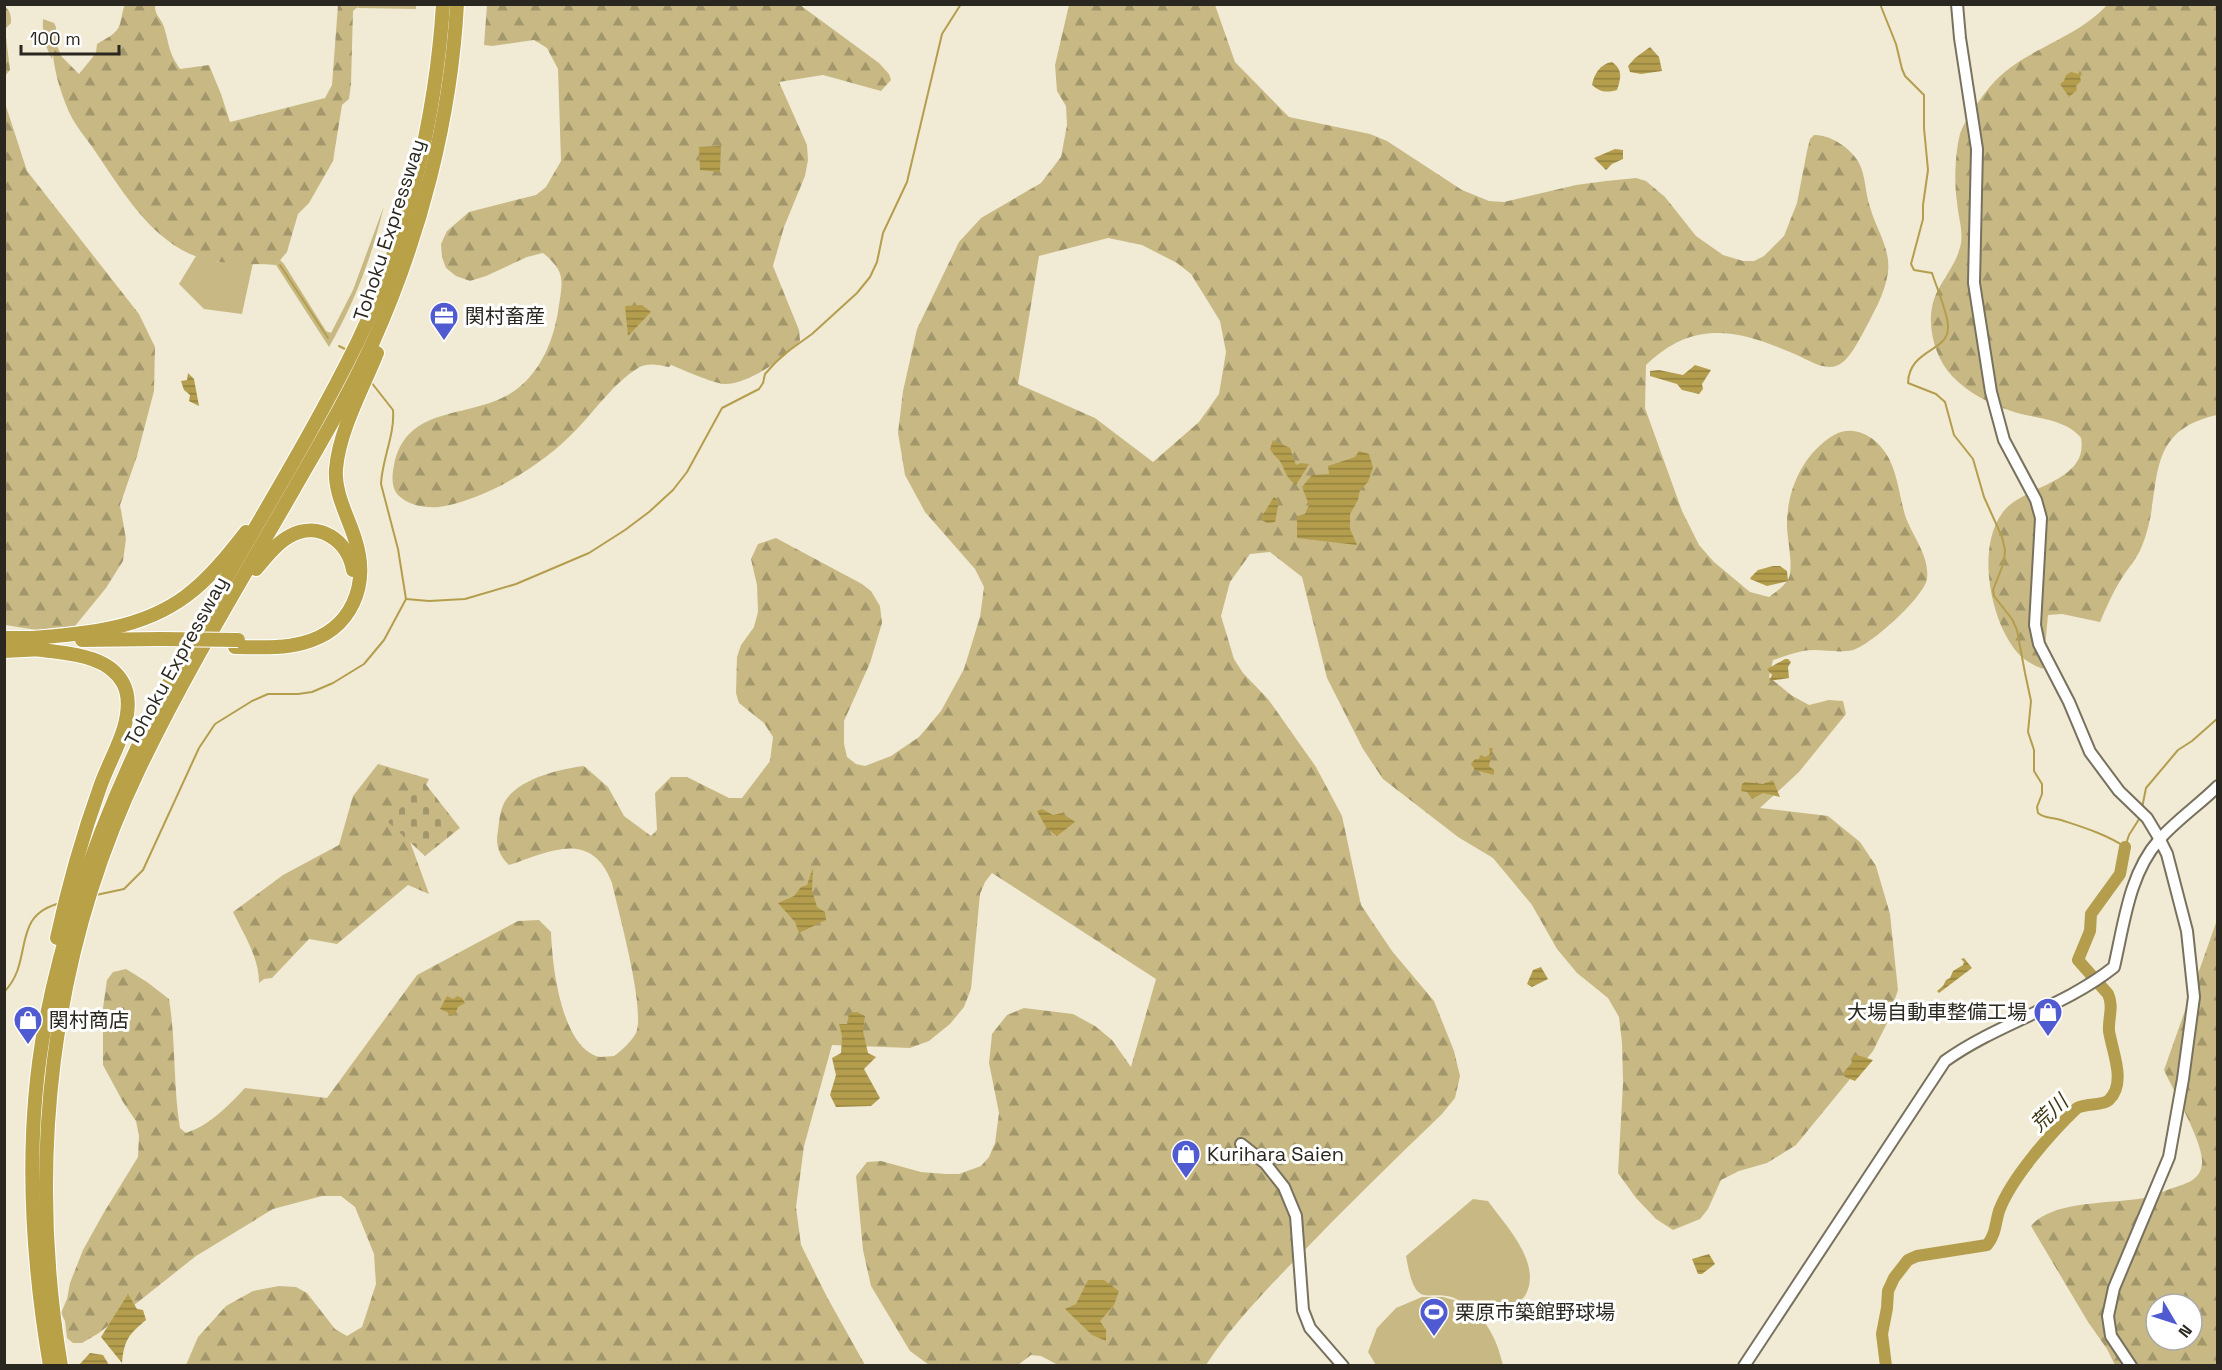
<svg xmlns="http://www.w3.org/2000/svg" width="2222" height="1370" viewBox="0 0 2222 1370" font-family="'Space Grotesk','Noto Sans JP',sans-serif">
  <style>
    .green { fill: #c8b984 }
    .forest { fill: url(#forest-firs); fill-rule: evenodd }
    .cemetery { fill: url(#cemetery-stones) }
    .water { fill: url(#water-rules) }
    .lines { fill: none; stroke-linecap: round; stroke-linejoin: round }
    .stream { stroke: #b49e4d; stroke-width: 2 }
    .river { stroke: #b49e4d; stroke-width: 12 }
    .secondary-casing { stroke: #77715e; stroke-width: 14 }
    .highway-casing { stroke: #fff; stroke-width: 16 }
    .secondary { stroke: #fff; stroke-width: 10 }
    .highway { stroke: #b9a148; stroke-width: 14 }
    .highway-bridge-casing { stroke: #fff; stroke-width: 16; stroke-linecap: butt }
    .highway-bridge { stroke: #b9a148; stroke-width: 14 }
    .labels { text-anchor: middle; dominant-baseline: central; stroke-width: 6; stroke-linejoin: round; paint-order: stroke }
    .street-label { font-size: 20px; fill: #29271f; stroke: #fff }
    .poi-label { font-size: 20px; fill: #29271f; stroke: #fff; text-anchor: start }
    .water-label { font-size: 21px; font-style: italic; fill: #403713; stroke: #fff }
  </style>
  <defs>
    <pattern id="forest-firs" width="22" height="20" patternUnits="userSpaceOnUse" patternTransform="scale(1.5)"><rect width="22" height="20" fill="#c8b984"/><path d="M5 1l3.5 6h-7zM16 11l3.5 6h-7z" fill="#a2966b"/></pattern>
    <pattern id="cemetery-stones" width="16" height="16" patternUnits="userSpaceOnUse" patternTransform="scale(1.5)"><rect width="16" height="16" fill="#c8b984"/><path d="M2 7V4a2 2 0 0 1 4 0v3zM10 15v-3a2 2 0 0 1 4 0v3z" fill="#a2966b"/></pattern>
    <pattern id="water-rules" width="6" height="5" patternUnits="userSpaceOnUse" patternTransform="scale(1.5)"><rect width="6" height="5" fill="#b49e4d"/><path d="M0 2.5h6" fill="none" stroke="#92813f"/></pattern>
  </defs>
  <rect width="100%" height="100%" fill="#f1ebd5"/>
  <g class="green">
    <polygon points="416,4 416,9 357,8 360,5"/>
    <path d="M43,19L54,23L56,27V44L62,57L53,49L52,59C45,46 42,34 43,19Z"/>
    <path d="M384,206C372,256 355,302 329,347L276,265L280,260L284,264L326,331L331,333L353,290Z"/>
    <polygon points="196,256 220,262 253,263 242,314 204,309 179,284"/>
    <path d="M1473,1199L1488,1201C1505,1225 1542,1262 1526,1294C1522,1302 1508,1309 1500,1315L1481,1312L1467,1305C1488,1321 1497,1340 1503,1365H1376L1368,1352L1377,1328L1396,1308L1422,1297H1443L1464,1303C1429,1281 1417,1320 1406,1256Z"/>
  </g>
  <g class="forest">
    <path d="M125,5H155C155,17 161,17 164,27C170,47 168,51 180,69L209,65L221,94L230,122L325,98L332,85L338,5H360L353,11L351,84L349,99L342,105L333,161L309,203L298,214L287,252L276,265C248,263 217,266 190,254C147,234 121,189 95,151C87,139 76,127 70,114C62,97 52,66 53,48L79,74L96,53L97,44C105,39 117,34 120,24C122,17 122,11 125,5Z"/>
    <path d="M487,5H800L879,63L889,74L891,80L881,91L823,75L779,82L807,145L808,160L805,176L784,227L773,266L799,330L800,341C786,358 747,385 724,384C712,383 684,370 671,365L669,367C658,365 648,362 638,368C614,383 596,409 577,429C545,463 491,497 445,506C430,509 410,507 398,495C391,487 392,475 394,465C407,401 475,421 517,389C543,369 555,336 559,305C563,280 565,271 543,253L527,257L486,276L470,281L456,276L446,268L442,257L441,244L447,231L469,212L536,195L546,187L561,161L558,69L547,48L534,40L492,46L484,45Z"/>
    <path d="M1069,5H1215L1235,62L1289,117L1370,134L1387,141L1462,190L1489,201L1504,202L1576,185L1606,181L1636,178L1646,181L1665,197L1696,236L1723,255L1743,261H1754L1764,256L1784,236L1797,203L1807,151L1810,139L1814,135C1830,134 1852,149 1859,163C1866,176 1865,193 1870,207C1876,229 1891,249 1888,272C1885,295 1872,315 1862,335C1856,345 1848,362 1836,366C1823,370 1808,360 1797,355C1739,330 1695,318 1646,365L1645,408L1682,511L1699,545L1714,562L1750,592L1769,597C1777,591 1788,584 1790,574C1792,560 1788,542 1787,528C1786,492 1802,454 1834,435C1857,422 1882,441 1891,463C1898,479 1900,498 1905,515C1912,536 1930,556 1927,579C1924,597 1871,645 1853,650C1838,654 1819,648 1803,651C1793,653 1783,657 1773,660L1769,677L1791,695L1809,705L1829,700L1843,701L1846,714L1799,772L1760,808L1828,816L1860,842L1876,866L1890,914L1898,990L1887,1023L1873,1051L1796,1145L1767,1163L1739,1171L1721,1180L1708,1209L1700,1219L1673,1230L1656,1219L1636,1198L1618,1173L1623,1083L1622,1043L1619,1017L1608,998L1577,973L1557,949L1532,905L1493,858L1458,837L1383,779L1363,749L1327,678L1302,577L1270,552L1250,554L1230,582L1221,616L1234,659L1243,673L1268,699L1316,767L1342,816L1361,905L1392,951L1434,1001L1454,1051L1460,1076L1455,1098L1442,1114C1392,1162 1343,1210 1295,1260C1263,1293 1231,1326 1206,1365H1058L1041,1356L1031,1355L1018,1365H929L910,1351L871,1286L863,1250L856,1176L867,1162L881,1161L921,1172L946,1174H959L981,1166L989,1157L995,1143L999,1113L989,1063L992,1034L1007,1015L1024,1008L1073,1014L1095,1026L1112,1040L1131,1067L1156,979L992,873L985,882L980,894L971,989L964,1007L950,1024L929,1041L910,1048L832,1045L804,1146L796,1207L801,1245L827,1297L865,1365H186L198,1337L226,1306L253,1291L279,1286L296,1287L307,1293L335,1329L347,1336L362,1327L376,1284L374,1254L355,1207L341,1196H322L273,1209L196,1256L99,1333L82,1343H73L67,1338L65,1321L61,1313L67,1299L70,1283L83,1250L103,1214L138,1157L139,1136L136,1121L123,1102L103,1065V1008L107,980L113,972L126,969L147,982L169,999C176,1042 173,1085 180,1128L186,1133C210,1125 228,1106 245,1088L327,1098L417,975L518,921L539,920L551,932C552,964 561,1049 600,1057C604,1057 610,1056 614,1056C621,1051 632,1041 636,1033C646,1009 618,911 612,883C591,828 549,852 509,865C499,856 495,844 498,831C499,822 500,811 504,803C517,779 559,769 584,766L608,787L624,816L651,836L657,830L655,793L671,777H687L729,798H742L770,761L773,737L764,723L739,703L736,693L737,657L741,645L754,627L758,612L757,585L751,559L758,544L776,538L862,584L871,591L880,606L882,623L870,663L844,721V744L847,757L856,764L865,766L891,756L919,737L941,711L964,669L980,617L984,587L975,569L925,512L905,475L898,433L903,391L917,329L959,242L981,218L1041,183L1061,157L1067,125L1066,106L1057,91L1055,65ZM1108,238L1142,245L1177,263L1191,274L1220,321L1226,352L1219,394L1199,422L1153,462L1095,418L1018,384L1039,256Z"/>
    <path d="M2107,5H2217V415C2139,432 2165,491 2142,546C2137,559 2127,569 2120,581C2112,594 2106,608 2100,622L2062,614L2048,615L2043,669C2033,665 2023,660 2016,651C1990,619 1976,547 2003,512C2023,485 2089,483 2081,438C2065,418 2034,419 2011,411C1989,403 1968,393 1952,376C1933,356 1924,318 1937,292C1945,276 1958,261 1961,243C1963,229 1958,216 1957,202C1954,183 1955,153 1960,134C1965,119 1984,93 1995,81C2027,48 2076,39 2107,5Z"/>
    <path d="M5,7C11,11 11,17 11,23L5,29L10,70L5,76Z"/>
    <polygon points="4,100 27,171 139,314 155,347 154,391 137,456 120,505 126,539 123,561 106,588 75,626 37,630 5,625"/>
    <path d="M378,764L429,779L405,828L429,894L408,885L337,944L309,939L272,978L264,979L259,983C259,957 244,935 233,912L283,875L339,845L353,796Z"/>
    <path d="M2217,920V1365H2115L2107,1349L2088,1322L2031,1226C2052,1200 2113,1204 2144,1198C2153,1197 2161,1192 2170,1189C2184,1184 2201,1181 2202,1163C2204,1144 2173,1090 2164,1070ZM2156,1304H2192V1340H2156Z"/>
  </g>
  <polygon class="cemetery" points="424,782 460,828 425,856 388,822"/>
  <g class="water">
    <polygon points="1650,47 1659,57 1662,71 1641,74 1630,72 1628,66 1635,58"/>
    <path d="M1612,62C1623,70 1621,78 1617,90C1606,93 1600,92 1592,85C1594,74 1600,64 1612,62Z"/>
    <polygon points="2080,71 2082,74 2080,77 2081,81 2076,86 2077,90 2069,97 2060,84 2064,81 2066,75 2071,72 2078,74"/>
    <polygon points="721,146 720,172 700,170 699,147"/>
    <polygon points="1615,149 1623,150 1623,159 1612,164 1606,170 1594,158"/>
    <polygon points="642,305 651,312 628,336 625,306"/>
    <polygon points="1695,365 1711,370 1702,384 1703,389 1699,394 1682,390 1677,384 1650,376 1650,371 1659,370 1683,375"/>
    <polygon points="188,373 194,379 199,406 189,401 190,395 184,390 181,381 187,380"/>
    <path d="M1273,440L1290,448L1296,465L1301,463L1309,464L1296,485C1284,476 1286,470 1279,460C1275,456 1273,454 1270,449Z"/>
    <polygon points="1359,451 1369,454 1373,467 1368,482 1360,490 1358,500 1350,514 1350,529 1357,545 1297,538 1297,516 1305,514 1309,505 1302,487 1312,475 1329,474 1328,466 1355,457"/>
    <path d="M1274,497L1279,501L1275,522L1267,523L1262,520L1261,516C1267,511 1269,503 1274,497Z"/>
    <polygon points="1773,566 1780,566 1787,571 1788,581 1767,586 1750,579 1751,577 1758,570"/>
    <polygon points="1785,659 1788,659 1791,662 1788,667 1789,678 1769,681 1772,675 1767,669"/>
    <polygon points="1489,748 1493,748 1489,766 1494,770 1494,775 1475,770 1471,764 1475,759 1479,759 1480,755 1486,757 1490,754"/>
    <polygon points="1773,780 1780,797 1763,793 1752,799 1747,792 1741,791 1742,784 1745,782 1763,784"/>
    <polygon points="1042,809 1053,815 1062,813 1075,822 1057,836 1047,829 1037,811"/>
    <polygon points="813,868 812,890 817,907 825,912 826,920 799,933 795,922 778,903 794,896 801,887 807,885"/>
    <polygon points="1964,958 1972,968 1939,993 1937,991 1943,986 1946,980 1950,978 1953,971 1963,965 1964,962 1961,959"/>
    <polygon points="1541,967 1548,979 1532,987 1527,984 1533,970"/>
    <polygon points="447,996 453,999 457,996 462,998 465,1003 458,1007 455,1014 450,1016 447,1012 440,1009"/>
    <polygon points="857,1012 865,1016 863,1031 868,1053 876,1057 864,1069 880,1098 871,1106 836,1107 830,1095 836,1075 832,1058 841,1053 842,1036 839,1024 847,1024 849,1013"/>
    <polygon points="1854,1054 1873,1060 1855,1081 1845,1077 1843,1073 1851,1064"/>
    <polygon points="1709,1254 1715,1264 1702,1274 1698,1274 1692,1259"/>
    <polygon points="1088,1280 1104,1280 1119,1291 1114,1305 1100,1321 1106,1330 1106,1341 1092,1335 1065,1309 1076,1304"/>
    <path d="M128,1294L137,1309L143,1310L146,1320C129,1334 124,1340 122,1363L101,1337Z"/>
    <polygon points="90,1353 103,1355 109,1365 79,1365"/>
  </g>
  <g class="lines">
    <g class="stream">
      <path d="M1880,4L1896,44L1902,69L1905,76L1924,95V128L1928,170L1923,205V219L1911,264L1914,270L1932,273C1936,286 1949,316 1948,328C1948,352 1909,349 1908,383L1936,394L1945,402L1954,435L1973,459L1984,497L2002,537L2005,550L2004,562L1993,590L1994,596L2012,619L2017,630L2025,673L2031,701L2028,732L2034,750V771L2042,784V794L2037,807L2038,813C2045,819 2052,817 2061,820C2082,827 2106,834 2125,847L2129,835L2141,816"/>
      <polyline points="280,265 328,338"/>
      <polyline points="339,346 345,349"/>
      <polyline points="406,599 429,601 465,599 516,584 589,553 625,530 649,512 673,490 687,472 722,408 759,389 763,383 765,374 775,363 787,352 812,334 857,293 870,277 877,262 883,233 907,182 942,34 961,4"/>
      <polyline points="2142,808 2146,788 2178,750 2192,741 2218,718"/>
      <path d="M96,895L124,889L143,870L199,748L215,724L252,701L268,694H298L312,692L333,683L364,664L384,640L406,599L398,549L381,484C382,459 395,435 393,410L371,382"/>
      <path d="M4,992C35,961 9,915 61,903"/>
    </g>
    <path class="river" d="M1886,1366L1882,1334L1887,1308L1888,1291L1894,1278L1908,1260L1917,1256L1987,1245C1996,1234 1995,1224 1999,1211C2011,1178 2052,1132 2077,1108C2087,1103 2102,1106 2109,1100C2127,1083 2112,1051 2109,1031C2108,1018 2114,1007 2108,994L2078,960L2090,931L2091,914L2120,874L2125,847"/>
    <g class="secondary-casing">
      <g id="secondary">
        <polyline points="1957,4 1960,38 1977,149 1974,283 1991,392 2004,440 2036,500 2041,518 2035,625 2039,644 2069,702 2090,752 2119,791 2147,818 2159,838 2167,854 2187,931 2194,997 2183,1079 2169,1157 2114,1288 2108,1316 2111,1336 2131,1366"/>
        <polyline points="1241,1144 1265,1163 1284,1187 1296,1216 1303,1310 1310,1328 1343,1366"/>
        <path d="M1744,1366L1945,1061C1998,1023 2064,1007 2114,967C2124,924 2129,874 2159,840C2174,822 2200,804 2218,786"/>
      </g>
    </g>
    <g class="highway-casing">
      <g id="highway">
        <path d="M256,569C266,558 276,543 290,536C319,520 348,541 353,570"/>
        <polyline points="4,638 41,638"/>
        <path d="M32,638C85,634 142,629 186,596C209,579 228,555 246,532"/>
        <polyline points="82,640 161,639"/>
        <path d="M235,647C257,647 281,649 303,643C352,630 370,585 355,539C348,516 334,493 336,469C339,431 363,388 377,353"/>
        <path d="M36,649C64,654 107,653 123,683C130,696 128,714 124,728C118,748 107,767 100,787C82,837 68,887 57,938"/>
        <polyline points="4,651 44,649"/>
        <path d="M50,1366C31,1254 24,1137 45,1025C65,918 104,815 152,717C214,588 295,470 358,341C407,239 436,117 443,4"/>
        <path d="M61,1366C27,1163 50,955 139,769C185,673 241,581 294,489C322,440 350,393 373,342C420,237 451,119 457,4"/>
      </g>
    </g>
    <use href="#secondary" class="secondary"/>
    <use href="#highway" class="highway"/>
    <g class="highway-bridge-casing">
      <polyline id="highway-bridge" points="161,639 238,640"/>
    </g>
    <use href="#highway-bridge" class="highway-bridge"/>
  </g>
  <defs>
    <g id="office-pin" transform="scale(1.5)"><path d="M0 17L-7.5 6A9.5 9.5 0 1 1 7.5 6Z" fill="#505bd1" stroke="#fff"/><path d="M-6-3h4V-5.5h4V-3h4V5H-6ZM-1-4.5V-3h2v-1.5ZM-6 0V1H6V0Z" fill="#fff"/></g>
    <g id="shop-pin" transform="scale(1.5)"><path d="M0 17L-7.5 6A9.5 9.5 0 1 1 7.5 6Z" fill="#505bd1" stroke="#fff"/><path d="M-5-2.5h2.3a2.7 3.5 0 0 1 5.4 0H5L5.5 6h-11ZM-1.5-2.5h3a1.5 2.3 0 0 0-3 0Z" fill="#fff"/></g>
    <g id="stadium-pin" transform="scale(1.5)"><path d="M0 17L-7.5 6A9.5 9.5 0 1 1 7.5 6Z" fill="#505bd1" stroke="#fff"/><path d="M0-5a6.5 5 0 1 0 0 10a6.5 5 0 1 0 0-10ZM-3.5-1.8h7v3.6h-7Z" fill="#fff"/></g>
  </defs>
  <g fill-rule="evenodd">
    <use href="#office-pin" x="444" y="316"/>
    <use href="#shop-pin" x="2048" y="1012"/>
    <use href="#shop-pin" x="28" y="1020"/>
    <use href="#shop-pin" x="1186" y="1154"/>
    <use href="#stadium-pin" x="1434" y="1312"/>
  </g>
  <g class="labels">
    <g class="street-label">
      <text transform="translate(389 230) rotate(-72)">Tohoku Expressway</text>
      <text transform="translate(176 661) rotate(-61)">Tohoku Expressway</text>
    </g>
    <g class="poi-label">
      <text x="465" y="316">関村畜産</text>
      <text x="2027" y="1012" text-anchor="end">大場自動車整備工場</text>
      <text x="49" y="1020">関村商店</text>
      <text x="1207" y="1154">Kurihara Saien</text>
      <text x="1455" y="1312">栗原市築館野球場</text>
    </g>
    <g class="water-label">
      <text transform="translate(2049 1113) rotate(-44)">荒川</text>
    </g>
  </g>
  <rect width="2222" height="1370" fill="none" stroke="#29271f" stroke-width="12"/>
  <g transform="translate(2174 1322) rotate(129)"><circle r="28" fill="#ffffff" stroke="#a9a9a5" stroke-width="1.5"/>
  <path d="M0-4.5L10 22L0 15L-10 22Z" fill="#505bd1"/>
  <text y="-9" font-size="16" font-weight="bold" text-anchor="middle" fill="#29271f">N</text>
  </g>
  <path d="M21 45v9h98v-9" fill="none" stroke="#29271f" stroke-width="3"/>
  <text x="30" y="45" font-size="18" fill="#29271f" stroke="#ffffff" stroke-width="4.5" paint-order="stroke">100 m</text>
</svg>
